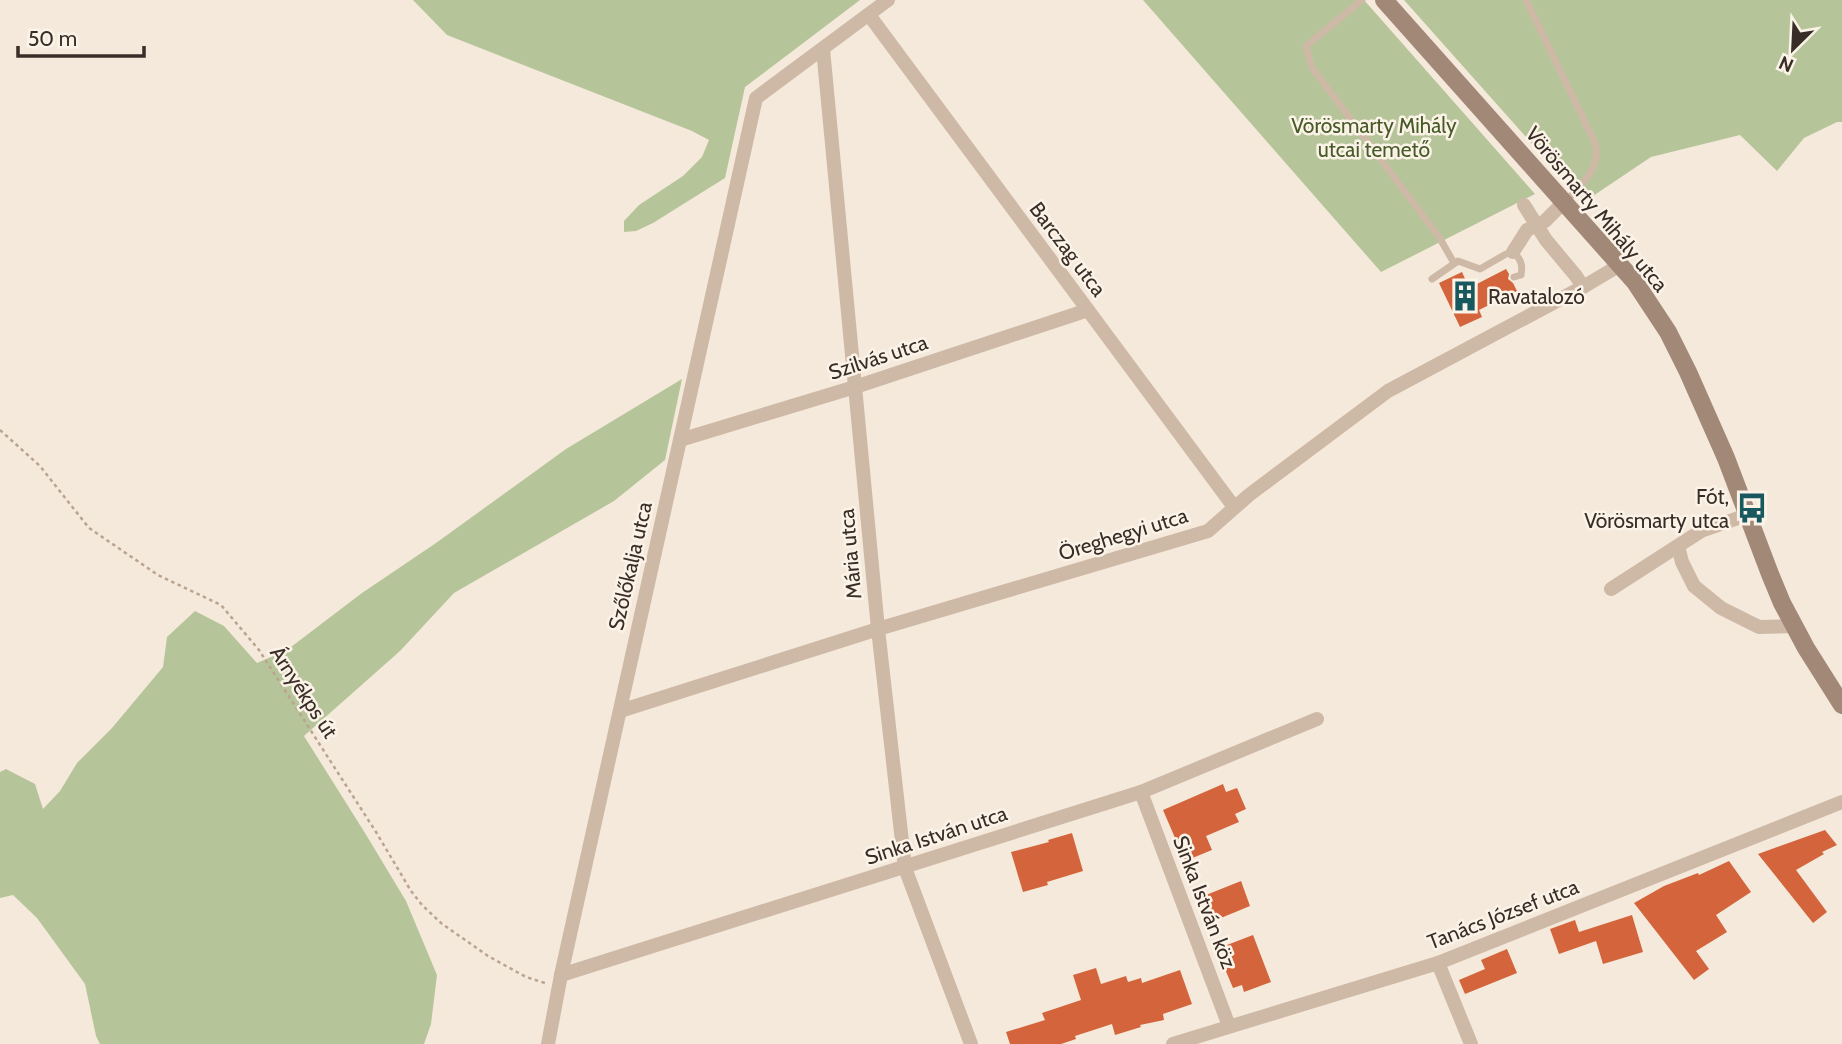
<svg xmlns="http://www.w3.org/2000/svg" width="1842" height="1044" viewBox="0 0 1842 1044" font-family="Cabin,sans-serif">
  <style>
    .green { fill: #b6c599 }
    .building { fill: #d3643b }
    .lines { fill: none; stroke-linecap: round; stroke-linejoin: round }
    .path { stroke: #baa390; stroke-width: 2.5; stroke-dasharray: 3.5 3.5; stroke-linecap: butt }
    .service { stroke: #ceb9a6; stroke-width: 7 }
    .minor { stroke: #ceb9a6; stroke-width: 14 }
    .secondary { stroke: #a28877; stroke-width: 18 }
    .labels { text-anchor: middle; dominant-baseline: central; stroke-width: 5; stroke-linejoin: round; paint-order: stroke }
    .park-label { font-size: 21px; fill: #475b28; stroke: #fcf3e8 }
    .street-label { font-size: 21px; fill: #392e27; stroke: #fcf3e8 }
    .poi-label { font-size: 21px; fill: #392e27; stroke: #fcf3e8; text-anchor: start }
  </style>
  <rect width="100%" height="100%" fill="#f5e9db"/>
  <g class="green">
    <polygon points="413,0 860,0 745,87 725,178 653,223 636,231 624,232 624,221 639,205 683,176 702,157 709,140 692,131 447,35"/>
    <polygon points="1143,0 1364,0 1535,194 1381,272"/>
    <polygon points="1404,0 1842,0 1842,122 1837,122 1804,138 1777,171 1740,135 1651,157 1584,202"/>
    <polygon points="682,379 665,460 614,501 454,593 400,651 304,736 365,833 406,901 437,975 431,1024 424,1044 100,1044 96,1036 85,984 37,918 13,895 0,898 0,772 6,769 35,784 43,809 60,791 77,763 112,728 163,667 167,637 195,611 224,626 257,663 287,650 362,593 436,543 566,449"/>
  </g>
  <g class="building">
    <polygon points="1506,269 1509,274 1508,279 1513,283 1517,291 1479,310 1482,317 1460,327 1439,283 1462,272 1469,288"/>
    <polygon points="1223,784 1226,792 1237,788 1246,809 1235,814 1239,822 1206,836 1212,850 1185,861 1163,810"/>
    <polygon points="1825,830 1837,845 1822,852 1824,854 1796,870 1827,912 1813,923 1758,854"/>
    <polygon points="1072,833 1083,871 1047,882 1048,885 1023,892 1011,852 1049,842 1048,840"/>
    <polygon points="1729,861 1751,892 1716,915 1727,932 1696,951 1709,969 1694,980 1634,903 1664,886 1698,873 1699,875"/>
    <polygon points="1241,881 1250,906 1216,920 1206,895"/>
    <polygon points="1632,915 1643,952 1603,964 1596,941 1559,954 1550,929 1575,920 1579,932"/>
    <polygon points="1253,935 1271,982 1244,992 1242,985 1233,988 1225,969 1235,965 1227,945"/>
    <polygon points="1507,949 1517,973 1465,994 1459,980 1485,969 1481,960"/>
    <polygon points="1096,968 1101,984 1126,976 1128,982 1141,978 1142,983 1180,970 1192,1004 1163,1014 1164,1020 1140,1025 1141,1027 1115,1035 1112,1024 1075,1036 1076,1039 1061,1044 1010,1044 1006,1032 1045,1020 1042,1013 1081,1000 1073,975"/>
  </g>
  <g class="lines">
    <polyline class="path" points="0,430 40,466 89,528 158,575 221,605 259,650 376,832 411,891 422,905 441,923 488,956 526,977 545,983"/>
    <g class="service">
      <polyline points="1362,0 1306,46 1311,66 1439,237 1454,263"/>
      <path d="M1526,0L1595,143C1602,168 1581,185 1565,202"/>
      <path d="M1432,279L1458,261L1480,269L1506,254L1513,252C1521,259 1523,265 1521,275L1514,277"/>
    </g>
    <g class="minor">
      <polyline points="869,15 1234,507"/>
      <polyline points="823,49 878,629 905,868 971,1044"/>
      <polyline points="1524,205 1546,240 1576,276 1583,287"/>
      <polyline points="1513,252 1527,230 1545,221 1564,202"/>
      <polyline points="680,440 855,387 1088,310"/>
      <polyline points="1678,546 1682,562 1694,586 1721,608 1759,627 1794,626"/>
      <polyline points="1611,589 1701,531 1747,515"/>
      <polyline points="620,711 878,629 1208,531 1249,495 1388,391 1583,287 1620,265"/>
      <polyline points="1141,792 1229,1026"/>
      <polyline points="1438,963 1471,1044"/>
      <polyline points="561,975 1141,792 1317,719"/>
      <polyline points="548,1044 561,975 756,98 888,0"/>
      <polyline points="1173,1044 1438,963 1842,802"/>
    </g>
    <polyline class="secondary" points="1384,0 1635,282 1668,332 1688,372 1726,458 1770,574 1782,603 1806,648 1842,705"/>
  </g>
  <defs>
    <g id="building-bare" transform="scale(2.415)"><path d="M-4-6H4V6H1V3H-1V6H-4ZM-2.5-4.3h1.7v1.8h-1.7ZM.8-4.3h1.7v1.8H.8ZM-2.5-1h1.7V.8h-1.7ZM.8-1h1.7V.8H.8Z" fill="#185960" stroke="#fcf3e8" stroke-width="2.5" paint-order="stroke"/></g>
    <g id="bus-bare" transform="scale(2.415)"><path d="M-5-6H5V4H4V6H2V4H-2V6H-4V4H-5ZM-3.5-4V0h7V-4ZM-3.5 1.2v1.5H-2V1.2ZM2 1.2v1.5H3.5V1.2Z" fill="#185960" stroke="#fcf3e8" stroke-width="2.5" paint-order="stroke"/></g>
  </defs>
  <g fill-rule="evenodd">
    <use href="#building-bare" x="1465" y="296"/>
    <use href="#bus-bare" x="1752" y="508"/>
  </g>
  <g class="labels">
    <g class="park-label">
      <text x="1374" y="125">Vörösmarty Mihály<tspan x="1374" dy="24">utcai temető</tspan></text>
    </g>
    <g class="street-label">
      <text transform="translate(1597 209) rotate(50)">Vörösmarty Mihály utca</text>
      <text transform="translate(1068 249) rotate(53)">Barczag utca</text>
      <text transform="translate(878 357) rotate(-18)">Szilvás utca</text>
      <text transform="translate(1123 534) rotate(-17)">Öreghegyi utca</text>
      <text transform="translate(850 554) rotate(-95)">Mária utca</text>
      <text transform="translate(630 566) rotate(-77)">Szőlőkalja utca</text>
      <text transform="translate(304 692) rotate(57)">Árnyékps út</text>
      <text transform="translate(936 835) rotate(-18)">Sinka István utca</text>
      <text transform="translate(1205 902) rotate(69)">Sinka István köz</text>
      <text transform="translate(1503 914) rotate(-21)">Tanács József utca</text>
    </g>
    <g class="poi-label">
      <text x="1488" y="296">Ravatalozó</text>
      <text x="1729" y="496" text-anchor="end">Fót,<tspan x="1729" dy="24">Vörösmarty utca</tspan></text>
    </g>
  </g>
  <g transform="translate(1793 49) rotate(204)" stroke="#fcf3e8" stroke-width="5" paint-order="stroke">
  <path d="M0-5L12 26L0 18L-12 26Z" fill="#392e27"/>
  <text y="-10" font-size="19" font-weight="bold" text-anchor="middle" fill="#392e27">N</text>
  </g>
  <path d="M18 46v10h126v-10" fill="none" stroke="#392e27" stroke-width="3.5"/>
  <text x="28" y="46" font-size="21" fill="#392e27" stroke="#fcf3e8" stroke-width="5" paint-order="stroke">50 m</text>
</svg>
